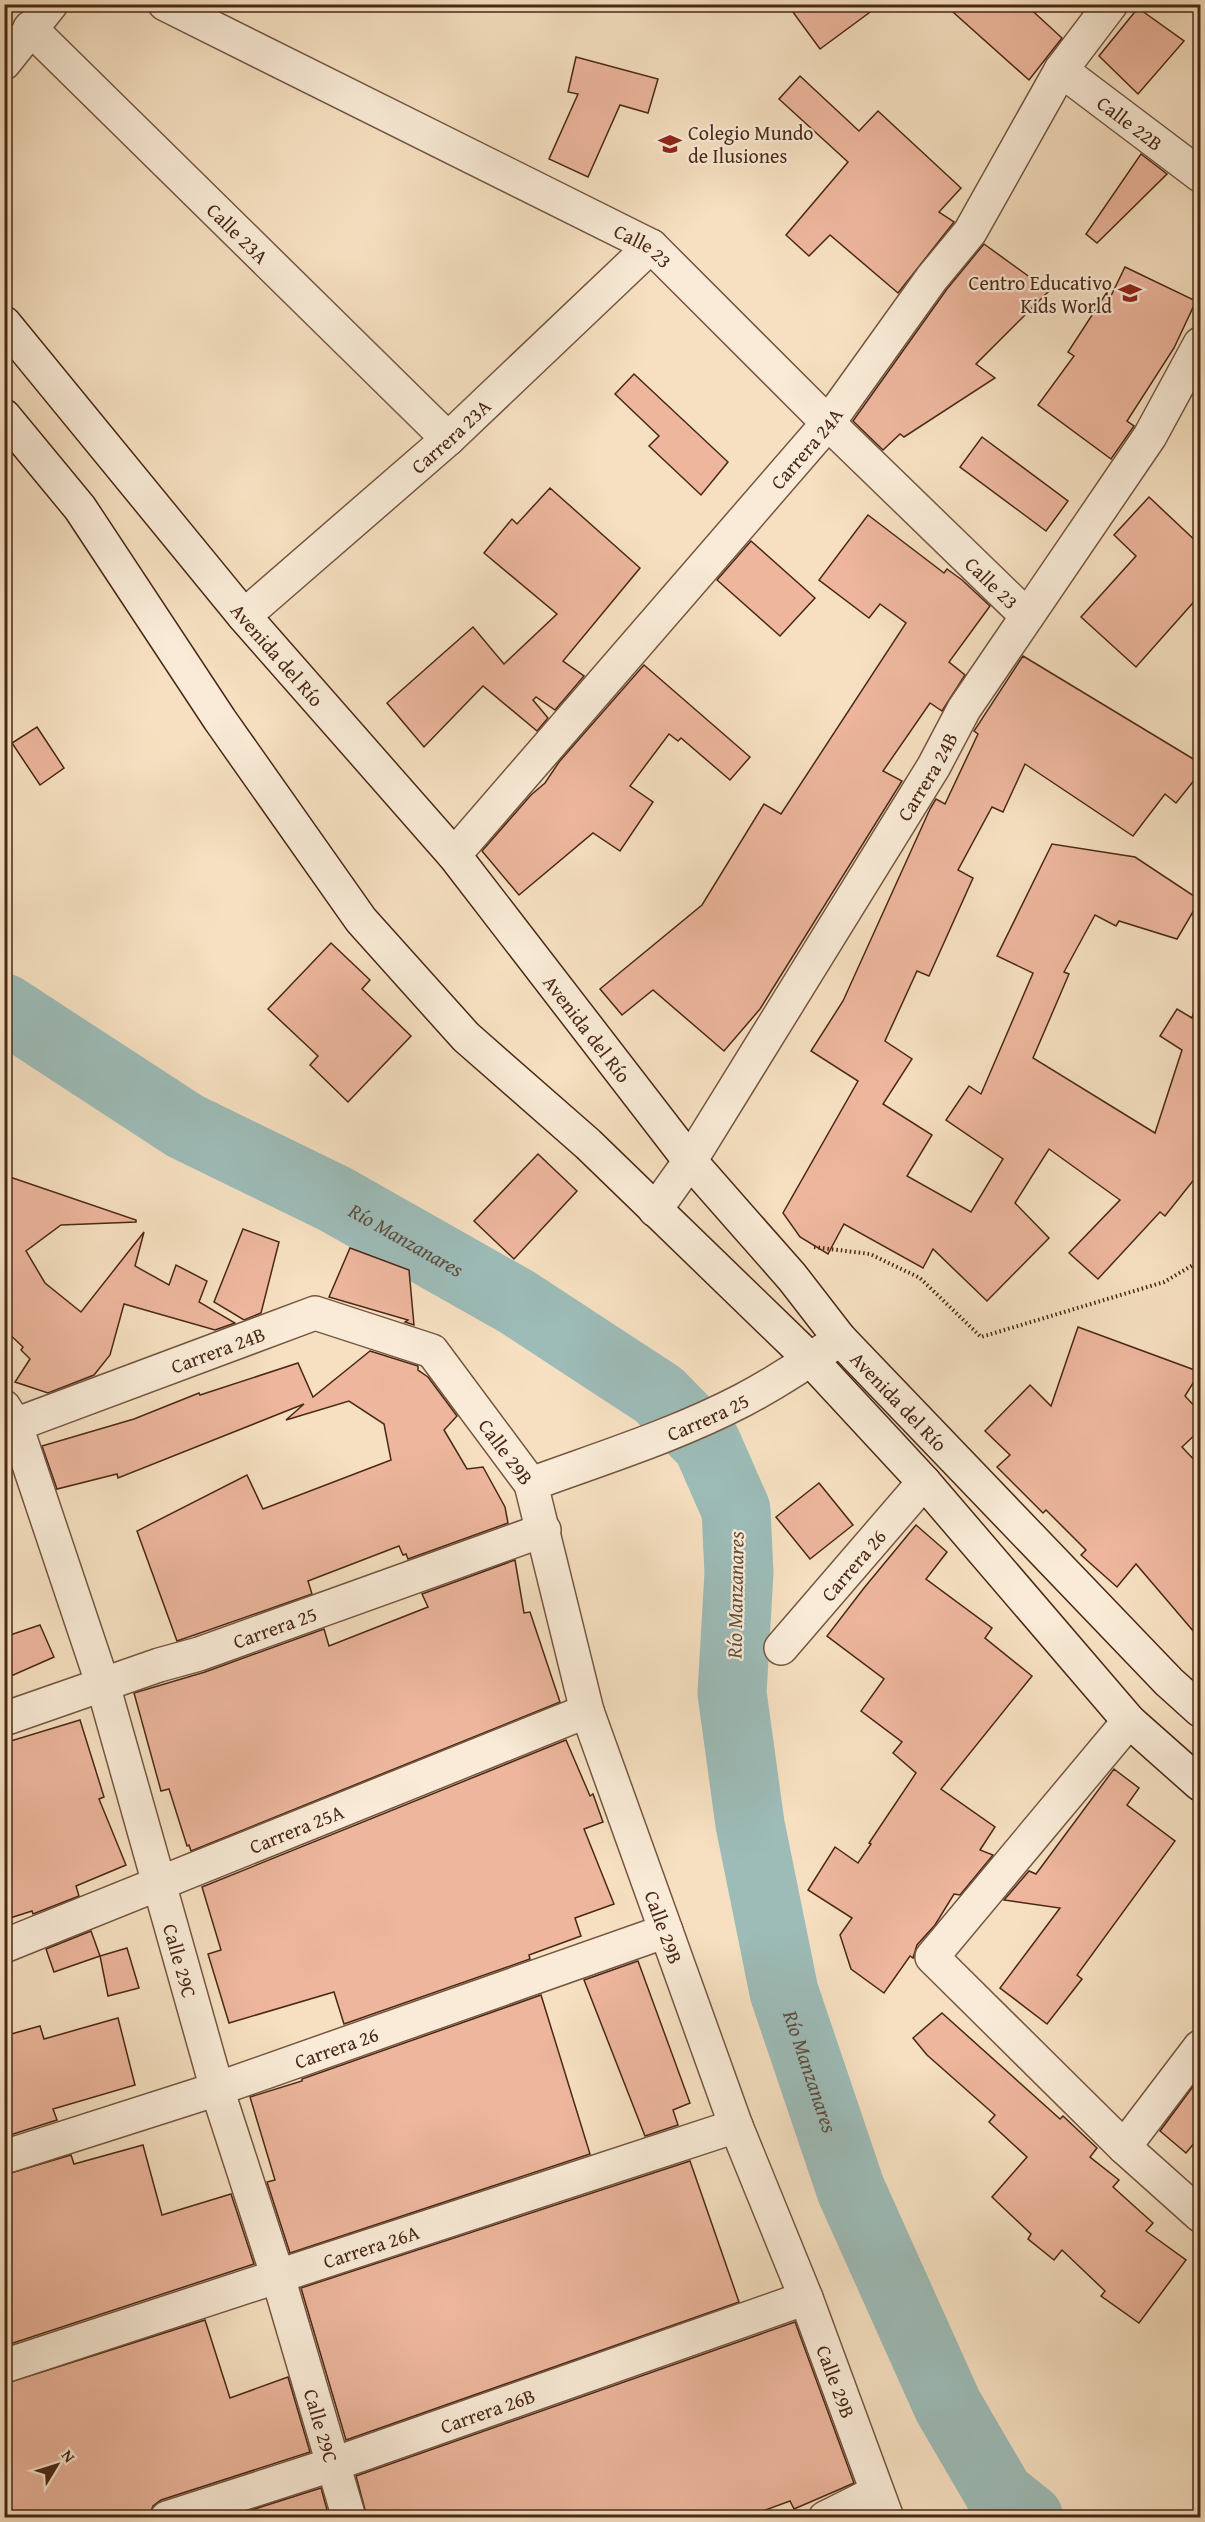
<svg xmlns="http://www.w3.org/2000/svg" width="1205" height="2522" viewBox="0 0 1205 2522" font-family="'Gentium Book Plus',serif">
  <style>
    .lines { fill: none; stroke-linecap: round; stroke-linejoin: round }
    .river { stroke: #9dbcb8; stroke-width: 69 }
    .building { fill: #edb69d; stroke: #4a2816; stroke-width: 1.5 }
    .street-casing { stroke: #755641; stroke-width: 36 }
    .secondary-casing { stroke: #4a2816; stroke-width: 36 }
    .path { stroke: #4a2816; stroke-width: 4; stroke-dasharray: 1.5 3; stroke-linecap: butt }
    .street { stroke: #f9ebd7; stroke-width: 33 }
    .secondary { stroke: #f9ebd7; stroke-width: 33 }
    .labels { text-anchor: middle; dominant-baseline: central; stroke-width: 4.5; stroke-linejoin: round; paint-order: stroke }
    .street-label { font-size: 20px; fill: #4a2816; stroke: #f9ebd7 }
    .poi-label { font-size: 20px; fill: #4a2816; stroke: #f9ebd7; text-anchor: start }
    .water-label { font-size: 21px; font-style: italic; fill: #5f4d3e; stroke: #f9ebd7 }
  </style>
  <rect width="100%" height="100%" fill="#f6e0c1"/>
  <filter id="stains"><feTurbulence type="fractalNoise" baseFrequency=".00333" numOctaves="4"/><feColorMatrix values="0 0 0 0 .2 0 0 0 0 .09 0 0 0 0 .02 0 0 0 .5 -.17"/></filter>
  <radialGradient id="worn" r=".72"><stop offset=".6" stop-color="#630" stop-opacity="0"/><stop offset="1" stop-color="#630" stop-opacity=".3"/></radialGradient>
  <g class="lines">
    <path class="river" id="s1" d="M4,1008L185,1126L335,1199L517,1302L659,1395L707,1444L736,1510L739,1573L732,1693L750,1824L784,1992L851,2190L948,2406L1000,2495L1029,2518"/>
  </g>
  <g class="building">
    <polygon points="787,4 881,4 820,49"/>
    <polygon points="944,4 1025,4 1062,38 1029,80"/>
    <polygon points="1138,8 1184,41 1138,94 1099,56"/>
    <polygon points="576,57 658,79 648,113 620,105 588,177 549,159 578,94 568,92"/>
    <polygon points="800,76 859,131 878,111 961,188 939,212 954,222 898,293 830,235 809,256 786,235 848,162 779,99"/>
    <polygon points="1141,154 1167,174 1097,243 1086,234"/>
    <polygon points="984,244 1049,291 976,364 995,378 904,437 900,434 883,450 853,421 947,289"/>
    <polygon points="1125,267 1196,301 1174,348 1127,421 1134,426 1111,459 1038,405 1074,356 1068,352 1107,292 1107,304"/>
    <polygon points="634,374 728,462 701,495 649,446 659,436 615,394"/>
    <polygon points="982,437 1068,501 1046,531 960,467"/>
    <polygon points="550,488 640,568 563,661 584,676 555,710 536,697 533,700 548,718 537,731 483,686 424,747 387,703 473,627 504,664 557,614 484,553 512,519 517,524"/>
    <polygon points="1149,497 1200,545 1200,595 1136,667 1081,617 1136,556 1114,535"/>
    <polygon points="868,515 944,573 947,569 962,580 990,606 949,662 965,675 942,711 930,703 883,771 902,781 760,1009 724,1051 653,990 622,1015 600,989 702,905 764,804 781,814 906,623 880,604 869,618 819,580"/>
    <polygon points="751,541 815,598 780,636 717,580"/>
    <polygon points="1023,656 1200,763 1200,773 1176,803 1165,794 1133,836 1025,764 1003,812 992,807 958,870 973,878 929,976 917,971 885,1041 912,1059 883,1104 932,1135 907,1176 971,1212 1003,1159 946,1120 969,1086 981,1094 1033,973 997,956 1052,844 1135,857 1200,900 1177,939 1119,921 1116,926 1095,915 1064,972 1069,974 1033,1058 1155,1133 1182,1050 1160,1036 1177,1009 1192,1018 1194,1011 1200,1012 1200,1172 1165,1216 1160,1212 1098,1279 1069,1253 1120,1200 1049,1149 1015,1203 1049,1238 987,1301 933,1249 923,1268 844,1224 828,1254 800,1237 783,1213 858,1081 811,1051 843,1001 930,809 936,799 945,804 978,734 974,731"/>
    <polygon points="644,665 750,757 730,780 681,738 678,741 669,734 630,786 653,802 620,851 593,833 519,895 482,851 531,795 545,783 559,762"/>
    <polygon points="37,727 64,768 40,785 12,743"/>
    <polygon points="331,943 370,980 362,989 411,1036 348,1102 310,1065 318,1056 268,1009"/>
    <polygon points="538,1154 577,1191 514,1259 474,1221"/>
    <polygon points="4,1175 136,1220 136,1222 61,1225 26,1251 45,1283 81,1312 144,1232 135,1266 169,1285 176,1265 207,1281 199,1302 235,1323 215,1330 124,1304 110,1355 94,1375 48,1393 15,1382 30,1359 21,1350 23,1347 4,1329"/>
    <polygon points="243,1229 279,1242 261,1313 244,1320 214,1302"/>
    <polygon points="350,1248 409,1270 414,1325 405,1322 408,1320 329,1297"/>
    <polygon points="1078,1327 1200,1372 1185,1396 1200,1412 1200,1430 1182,1447 1200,1466 1200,1639 1136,1564 1117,1587 1081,1555 1086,1550 1046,1510 1043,1513 997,1467 1010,1455 985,1431 1030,1385 1051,1406"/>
    <polygon points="370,1351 418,1366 418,1370 428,1377 457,1416 444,1430 467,1469 483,1467 505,1507 508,1523 408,1559 406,1554 403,1555 399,1546 308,1581 312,1594 177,1641 137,1531 247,1475 263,1509 391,1460 384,1424 349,1401 286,1420 304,1404 118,1478 117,1474 57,1489 42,1446 134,1419 199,1393 200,1395 298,1363 313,1397"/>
    <polygon points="819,1483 853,1525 810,1559 776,1517"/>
    <polygon points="916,1525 947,1552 926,1579 992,1628 985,1638 1032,1676 941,1789 995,1827 980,1850 993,1855 960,1895 954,1894 935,1925 917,1945 913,1958 910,1956 884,1993 851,1969 840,1935 852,1918 808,1890 835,1847 858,1863 871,1844 869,1843 916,1773 893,1753 902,1742 861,1711 884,1679 827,1636 864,1588"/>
    <polygon points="515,1560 524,1613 530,1612 560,1702 191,1851 189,1845 187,1846 169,1789 161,1791 134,1693 205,1672 324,1629 329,1646 428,1607 422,1594"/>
    <polygon points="40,1625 54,1657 11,1676 4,1658 4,1637"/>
    <polygon points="80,1720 104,1797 99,1799 126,1865 76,1886 79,1896 33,1914 32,1911 4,1920 4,1743"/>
    <polygon points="566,1740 590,1796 593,1794 603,1822 584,1829 614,1904 575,1918 581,1936 529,1955 530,1959 344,2024 334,1992 229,2023 208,1954 221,1950 202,1887"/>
    <polygon points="1114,1769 1139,1788 1127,1805 1175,1841 1077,1975 1082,1979 1047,2024 1000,1988 1060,1908 1004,1900 1029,1871 1036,1874"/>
    <polygon points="91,1931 100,1956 54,1972 46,1949"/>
    <polygon points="127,1948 139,1988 108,1996 100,1956"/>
    <polygon points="638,1961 690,2103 673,2110 678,2125 645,2136 584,1980"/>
    <polygon points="541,1995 590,2154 290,2253 267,2182 275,2180 250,2097 302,2081 302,2079"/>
    <polygon points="942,2013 1060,2119 1063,2116 1097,2148 1090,2157 1119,2180 1113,2187 1153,2223 1146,2231 1186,2260 1139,2323 1101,2296 1105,2291 1062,2250 1054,2260 1028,2239 1031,2234 992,2197 1027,2157 989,2122 995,2115 927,2055 913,2038"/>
    <polygon points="118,2018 135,2085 53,2109 57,2120 4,2137 4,2036 40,2026 44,2039"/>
    <polygon points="1200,2077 1200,2136 1186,2153 1160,2131"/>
    <polygon points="143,2145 162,2215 231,2194 254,2264 4,2346 4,2175 71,2155 74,2164"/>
    <polygon points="690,2161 739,2302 346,2440 301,2288"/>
    <polygon points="205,2320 230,2398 288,2377 310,2452 161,2500 153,2506 149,2517 4,2517 4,2384"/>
    <polygon points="795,2322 854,2483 838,2490 794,2509 790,2501 746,2517 367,2517 356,2476"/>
    <polygon points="321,2488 329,2517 229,2517"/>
  </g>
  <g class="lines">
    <g class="street-casing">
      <g id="street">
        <path id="s2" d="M165,4L651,246L828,423L1027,616"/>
        <path id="s3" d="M30,28L448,439"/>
        <polyline points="4,63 51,4"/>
        <path id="s4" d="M1061,70L1200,175"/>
        <path id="s5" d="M244,616L448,439L651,246"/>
        <path id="s6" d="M454,855L828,423L932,278L970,232L1061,70L1111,4"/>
        <path id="s7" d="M655,1210L690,1161L934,766L964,709L1150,436L1200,344"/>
        <path id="s8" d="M4,1407L16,1426L103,1685L217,2089L278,2277L349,2518"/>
        <path id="s9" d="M4,1429L315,1313L432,1351L531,1484L587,1711L736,2126L806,2298L887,2518"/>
        <path id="s10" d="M531,1484C602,1458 676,1435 743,1400C777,1382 809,1361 840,1339"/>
        <path id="s11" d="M781,1648L924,1482"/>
        <path id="s12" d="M4,1719L159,1665L199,1654L544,1530"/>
        <polyline points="1129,1721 932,1957 1124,2147 1200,2215"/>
        <path id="s13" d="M4,1946L587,1711"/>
        <polyline points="1124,2147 1200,2047"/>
        <path id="s14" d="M4,2157L217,2089L666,1931"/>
        <path id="s15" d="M4,2366L736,2126"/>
        <path id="s16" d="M167,2518L334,2464L806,2298"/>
        <polyline points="825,2518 877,2492"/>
      </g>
    </g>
    <g class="secondary-casing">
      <g id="secondary">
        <path id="s17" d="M4,323L244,616L454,855L690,1161L792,1277L840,1339L1169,1682L1200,1710"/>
        <polyline points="4,416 80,508 220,720 361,920 466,1037 588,1144 811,1360 924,1482 1129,1721 1200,1784"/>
      </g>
    </g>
    <polyline class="path" points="814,1247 870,1254 920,1278 981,1337 1164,1282 1200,1261"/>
    <use href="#street" class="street"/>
    <use href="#secondary" class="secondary"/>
  </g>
  <defs>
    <g id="school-bare" transform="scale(1.8)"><path d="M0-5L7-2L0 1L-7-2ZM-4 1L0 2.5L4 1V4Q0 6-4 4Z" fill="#8f2418" stroke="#f9ebd7" stroke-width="2.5" paint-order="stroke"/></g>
  </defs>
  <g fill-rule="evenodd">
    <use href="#school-bare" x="670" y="144"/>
    <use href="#school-bare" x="1130" y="293"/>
  </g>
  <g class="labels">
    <g class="street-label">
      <text stroke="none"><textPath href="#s4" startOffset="87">Calle 22B</textPath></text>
      <text stroke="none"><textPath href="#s3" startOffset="292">Calle 23A</textPath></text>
      <text stroke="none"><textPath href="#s2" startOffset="536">Calle 23</textPath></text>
      <text stroke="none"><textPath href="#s5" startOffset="274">Carrera 23A</textPath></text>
      <text stroke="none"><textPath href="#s6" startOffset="538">Carrera 24A</textPath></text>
      <text stroke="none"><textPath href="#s2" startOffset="1022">Calle 23</textPath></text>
      <text stroke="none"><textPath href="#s17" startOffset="430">Avenida del Río</textPath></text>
      <text stroke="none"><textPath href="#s7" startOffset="512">Carrera 24B</textPath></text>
      <text stroke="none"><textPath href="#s17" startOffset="916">Avenida del Río</textPath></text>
      <text stroke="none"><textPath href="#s9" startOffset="228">Carrera 24B</textPath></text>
      <text stroke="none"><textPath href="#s17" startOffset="1402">Avenida del Río</textPath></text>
      <text stroke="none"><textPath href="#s10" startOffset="189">Carrera 25</textPath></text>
      <text stroke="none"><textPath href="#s9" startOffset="580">Calle 29B</textPath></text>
      <text stroke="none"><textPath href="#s11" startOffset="110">Carrera 26</textPath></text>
      <text stroke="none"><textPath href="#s12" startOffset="286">Carrera 25</textPath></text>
      <text stroke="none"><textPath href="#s13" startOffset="315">Carrera 25A</textPath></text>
      <text stroke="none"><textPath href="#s9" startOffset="1084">Calle 29B</textPath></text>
      <text stroke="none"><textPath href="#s8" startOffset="582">Calle 29C</textPath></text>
      <text stroke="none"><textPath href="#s14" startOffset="350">Carrera 26</textPath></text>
      <text stroke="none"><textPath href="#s15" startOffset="386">Carrera 26A</textPath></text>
      <text stroke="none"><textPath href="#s9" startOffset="1570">Calle 29B</textPath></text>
      <text stroke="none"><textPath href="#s16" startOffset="338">Carrera 26B</textPath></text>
      <text stroke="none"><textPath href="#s8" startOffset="1068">Calle 29C</textPath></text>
    </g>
    <g class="poi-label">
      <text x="688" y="132">Colegio Mundo<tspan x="688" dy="23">de Ilusiones</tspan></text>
      <text x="1112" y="282" text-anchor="end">Centro Educativo<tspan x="1112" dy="23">Kids World</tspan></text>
    </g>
    <g class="water-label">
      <text stroke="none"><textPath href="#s1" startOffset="465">Río Manzanares</textPath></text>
      <text transform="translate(735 1595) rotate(-89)">Río Manzanares</text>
      <text stroke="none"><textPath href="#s1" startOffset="1473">Río Manzanares</textPath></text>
    </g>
  </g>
  <rect width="1205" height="2522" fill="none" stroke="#f6e0c1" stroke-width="24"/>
  <rect x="6" y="6" width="1193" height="2510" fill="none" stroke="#4a2816" stroke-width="3"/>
  <rect x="12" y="12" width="1181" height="2498" fill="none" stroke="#4a2816" stroke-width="1.5"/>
  <g transform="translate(57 2465) rotate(52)" stroke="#f9ebd7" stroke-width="4.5" paint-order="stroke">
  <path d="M0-4.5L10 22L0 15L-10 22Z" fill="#4a2816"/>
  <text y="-9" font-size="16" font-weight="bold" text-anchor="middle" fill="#4a2816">N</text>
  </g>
  <rect width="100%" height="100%" filter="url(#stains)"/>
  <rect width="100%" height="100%" fill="url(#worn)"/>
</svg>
